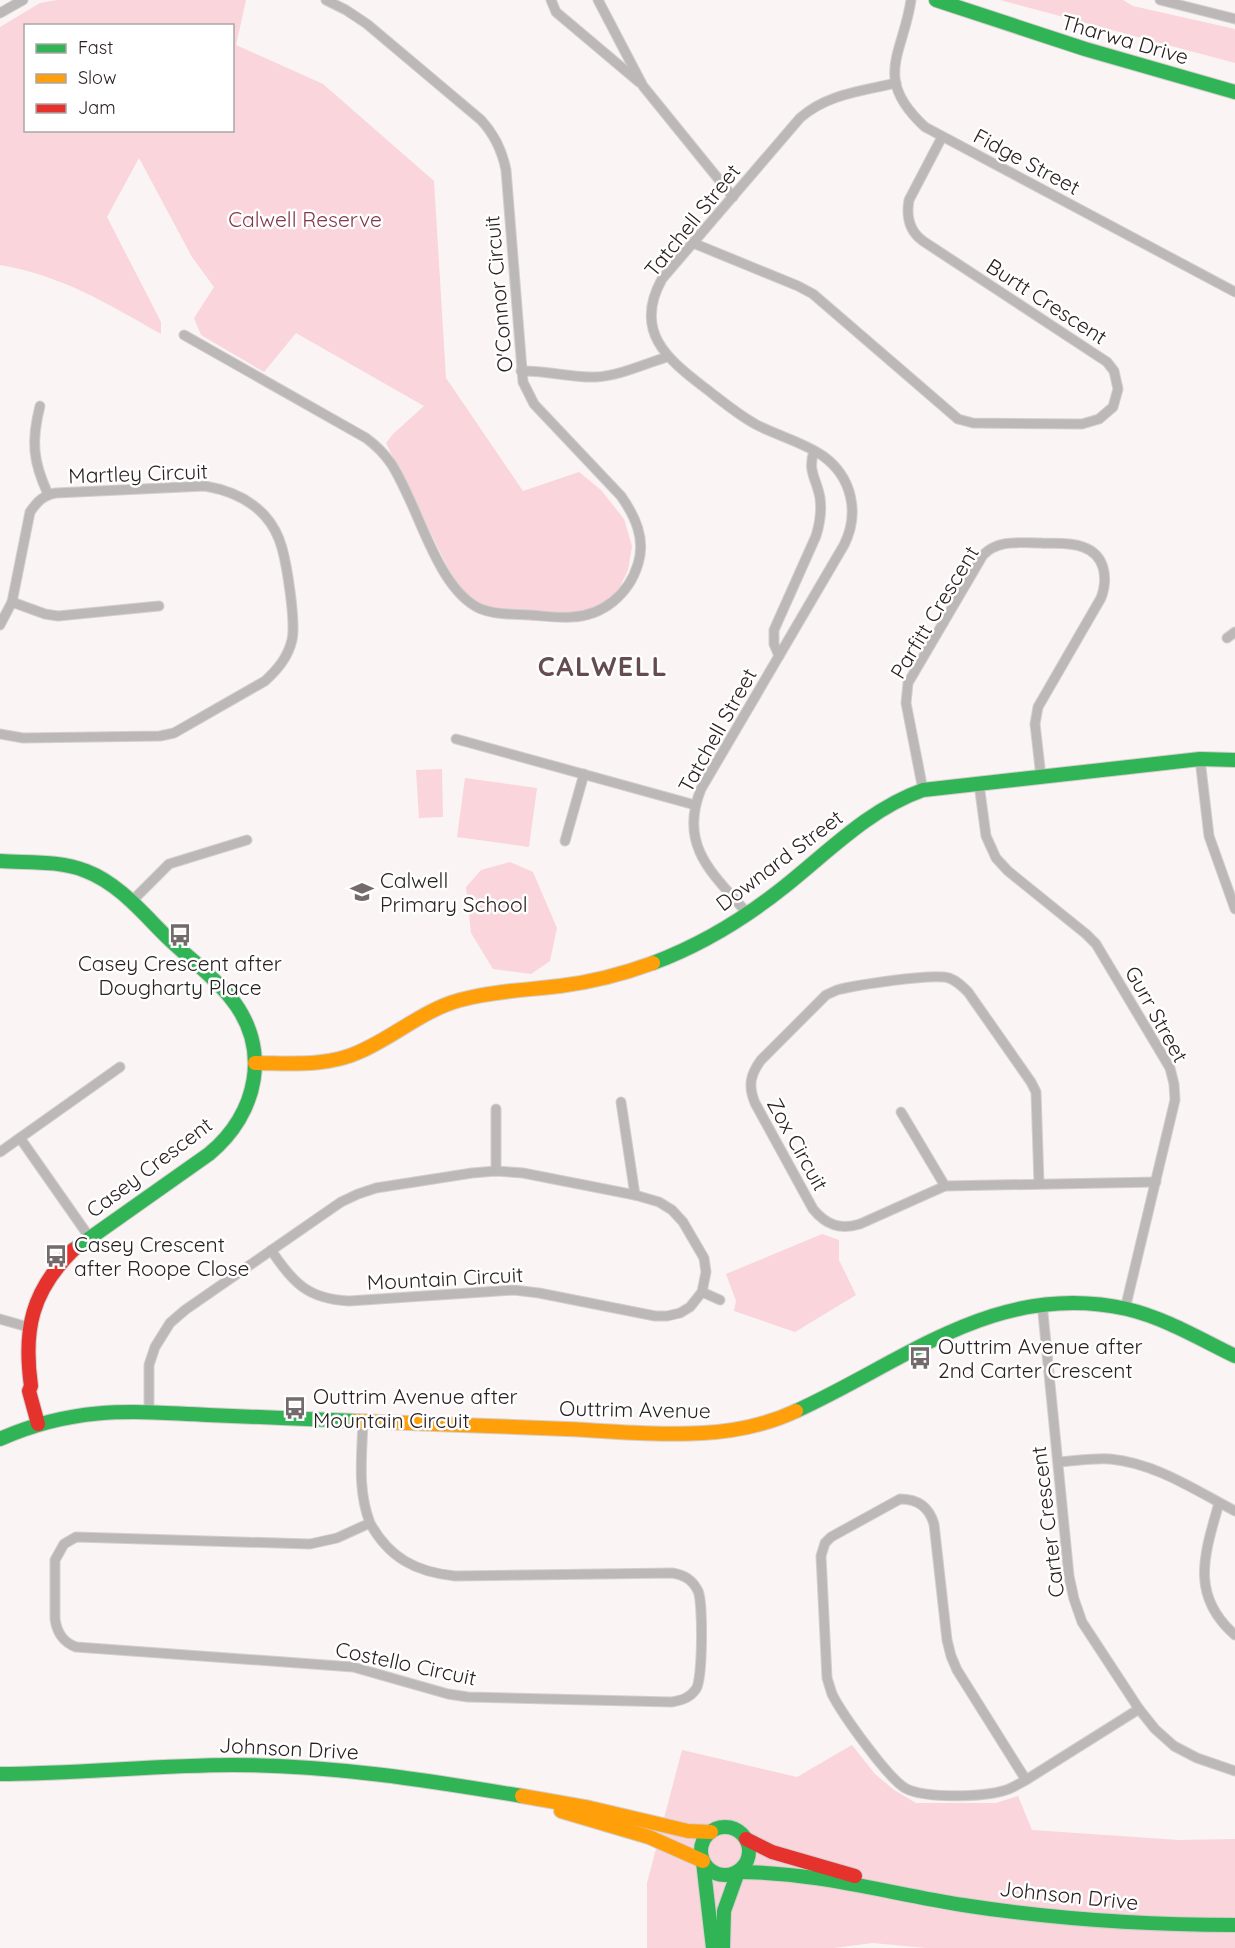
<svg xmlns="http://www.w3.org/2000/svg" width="1235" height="1948" viewBox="0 0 1235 1948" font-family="Quicksand,sans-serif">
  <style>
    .green { fill: #fad5db; fill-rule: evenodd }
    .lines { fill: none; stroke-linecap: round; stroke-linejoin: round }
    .street-casing { stroke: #d4cfcf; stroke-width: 11 }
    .fast-casing { stroke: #d4cfcf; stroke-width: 16 }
    .slow-casing { stroke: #d4cfcf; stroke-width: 16 }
    .jam-casing { stroke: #d4cfcf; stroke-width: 16 }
    .street { stroke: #bdb8b8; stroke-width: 9 }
    .fast { stroke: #30b455; stroke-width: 14 }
    .slow { stroke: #ff9f0a; stroke-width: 14 }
    .jam { stroke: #e5322d; stroke-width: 14 }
    .labels { text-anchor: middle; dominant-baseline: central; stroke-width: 5; stroke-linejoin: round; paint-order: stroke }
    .street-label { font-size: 21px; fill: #2b2022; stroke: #fff }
    .park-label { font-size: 21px; fill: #823848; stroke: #fff }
    .poi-label { font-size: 21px; fill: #2b2022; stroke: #fff; text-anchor: start }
    .district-label { font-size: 27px; font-weight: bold; letter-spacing: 1.5px; fill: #654c50; stroke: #fff }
  </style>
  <rect width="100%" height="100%" fill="#faf4f4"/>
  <g class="green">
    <path d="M57,0H246L236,45L323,84L434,181L446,378L523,491L579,472L601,490L624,519L632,546L628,570L617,593L595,609L569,614L489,609L458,588L386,443L393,434L424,406L296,333L264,372L201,335L194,318L214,287L192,257L139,158L107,217L161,322V334C106,303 63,276 0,265V27L40,3ZM26,26H232V130H26Z"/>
    <polygon points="1000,0 1123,0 1133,6 1235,29 1235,63"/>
    <polygon points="442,769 443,817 419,818 416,770"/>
    <polygon points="465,778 537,788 529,847 457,837"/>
    <polygon points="510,862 533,872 557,928 550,961 531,974 493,969 471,933 466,887 481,870"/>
    <polygon points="822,1234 839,1240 839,1260 856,1295 795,1332 734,1311 736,1301 726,1274"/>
    <polygon points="852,1745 875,1774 894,1790 916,1803 996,1803 1018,1796 1032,1830 1179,1840 1235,1839 1235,1948 926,1948 873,1943 834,1948 647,1948 647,1883 682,1750 797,1777"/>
  </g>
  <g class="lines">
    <g class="street-casing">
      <g id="street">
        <polyline points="551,0 556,12 639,82"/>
        <polyline points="598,0 643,86 733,197"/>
        <path d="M911,0C903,55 872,78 925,127L1235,292"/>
        <polyline points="1160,0 1235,19"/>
        <polyline points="0,13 23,0"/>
        <path d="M693,243L798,286L813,294L958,419L973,423L1082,424L1099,419L1113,407L1118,389L1114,371L1107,362L923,241C909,231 906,217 909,200L942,137"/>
        <path d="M184,335L366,438C389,455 396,470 408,496C425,531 444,593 481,609C496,615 514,614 530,615C544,616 558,618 571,617C603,616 629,594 638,564C646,539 635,516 621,496L534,404L523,382L506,170C502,150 495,135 481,120L367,24L346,10L326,0"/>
        <path d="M521,371C546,370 570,378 595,377C619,376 644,364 667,357"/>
        <path d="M40,406C31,441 33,462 48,494"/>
        <polyline points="12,602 45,614 58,616 159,606"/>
        <path d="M0,625L12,602L30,512C37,502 43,495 56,493L205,486C228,490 249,498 265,516C273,525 279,537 282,548C287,566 296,622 292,640C288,657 278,669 265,681L174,733L160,736L23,738L0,734"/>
        <polyline points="1227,638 1235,632"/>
        <path d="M779,656L774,644V630L816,536C820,523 822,512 820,498C817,479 807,472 814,451"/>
        <polyline points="456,739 695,805"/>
        <polyline points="1200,759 1209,836 1235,909"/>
        <polyline points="979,784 986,836 996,858 1008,871 1086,934 1096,944 1170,1068 1174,1084 1175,1100 1125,1309"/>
        <path d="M923,790L906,703L908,683L983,555C999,539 1020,543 1041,543C1055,544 1070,542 1083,547C1106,555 1108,579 1101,598L1038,707L1035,724L1041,777"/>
        <polyline points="565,841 584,774"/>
        <polyline points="131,902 169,864 247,840"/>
        <path d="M748,914C713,874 678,846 701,789L844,545C860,513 852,477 823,456C803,442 778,436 757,425C738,415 722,401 705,388C667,359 633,331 662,279L800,118C827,94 862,91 896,83"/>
        <polyline points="621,1102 635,1195"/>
        <polyline points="901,1112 945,1186"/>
        <polyline points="20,1138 90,1238"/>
        <polyline points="0,1152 120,1067"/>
        <polyline points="496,1171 496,1109"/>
        <path d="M1039,1184L1036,1092L1031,1082L968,992C962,986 957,981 949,978C932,973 857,985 837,990L826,995L761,1060C750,1075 748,1086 755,1103L813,1209C826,1225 840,1230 860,1224L945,1186L1156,1182"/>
        <polyline points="702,1292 720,1300"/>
        <polyline points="1042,1303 1069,1576 1074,1599 1082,1622 1139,1709 1155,1729 1174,1746 1197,1758 1235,1771"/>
        <polyline points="0,1319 28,1327"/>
        <path d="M149,1411V1365L155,1347L170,1323L185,1310L341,1202L358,1194L376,1188L472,1173L496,1171L523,1173L635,1195L659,1202L672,1210L683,1222L704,1258L706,1272L702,1292L690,1307L680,1313L667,1316H655L539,1293L514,1290L349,1301C308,1299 293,1283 271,1250"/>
        <path d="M363,1420C362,1456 357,1489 370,1523L337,1538L310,1544L76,1537L64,1544L55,1560V1619C57,1633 63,1642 76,1647L353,1667L448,1694L468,1697L672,1702C682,1700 690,1698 696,1689C703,1680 703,1601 698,1591C692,1579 684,1575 672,1573L455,1576C416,1572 389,1558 370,1523"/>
        <path d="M1058,1462C1075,1461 1092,1458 1110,1459C1155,1463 1195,1490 1235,1511"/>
        <path d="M1219,1503C1205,1553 1189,1595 1235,1635"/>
        <path d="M1026,1780L957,1670L951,1656L947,1640L934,1524C929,1507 918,1499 900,1499L831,1537L825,1543L821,1556L827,1678L832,1694C842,1714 887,1777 905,1788C925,1799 984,1797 1006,1790C1013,1788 1020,1783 1026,1780L1139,1709"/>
      </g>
    </g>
    <g class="fast-casing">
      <g id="fast">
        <polyline points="936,0 1085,49 1235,92"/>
        <path d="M0,861C28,863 59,860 86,871C120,884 144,915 170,940C190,959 212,975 230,997C272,1048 258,1114 209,1154L73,1250"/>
        <path d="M653,963C701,945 744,919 784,887C828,852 869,809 923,790L1200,759L1235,760"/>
        <path d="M796,1411C906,1361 997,1280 1127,1309C1165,1318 1200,1339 1235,1356"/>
        <path d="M0,1439C75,1406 130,1411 208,1415C257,1417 307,1419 356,1421"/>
        <path d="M0,1774C78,1774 155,1765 233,1765C331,1765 426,1780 522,1796"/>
        <circle cx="725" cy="1851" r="24"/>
        <polyline points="703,1862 713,1948"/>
        <path d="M738,1872C815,1872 888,1893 963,1905C1053,1919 1144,1925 1235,1925"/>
        <polyline points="723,1948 724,1911 738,1872"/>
      </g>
    </g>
    <g class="slow-casing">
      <g id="slow">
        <path d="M255,1063C289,1063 327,1067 359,1052C394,1037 423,1010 460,1000C493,991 527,990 560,986C592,982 623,974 653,963"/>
        <path d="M356,1421C426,1424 496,1426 566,1429C642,1432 724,1445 796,1411"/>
        <polyline points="522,1796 590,1808 688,1831 711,1832"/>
        <polyline points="561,1811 649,1837 703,1861"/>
      </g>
    </g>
    <g class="jam-casing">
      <g id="jam">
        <path d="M38,1424L29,1391L31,1386C23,1329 32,1291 73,1250"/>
        <polyline points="746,1839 772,1852 855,1876"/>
      </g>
    </g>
    <use href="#street" class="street"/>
    <use href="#fast" class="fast"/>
    <use href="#slow" class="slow"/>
    <use href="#jam" class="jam"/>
  </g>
  <defs>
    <g id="school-bare" transform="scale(1.8)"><path d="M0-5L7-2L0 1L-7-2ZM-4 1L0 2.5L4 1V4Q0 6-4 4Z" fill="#736a6c" stroke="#fff" stroke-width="2.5" paint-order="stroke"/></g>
    <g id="bus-bare" transform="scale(1.8)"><path d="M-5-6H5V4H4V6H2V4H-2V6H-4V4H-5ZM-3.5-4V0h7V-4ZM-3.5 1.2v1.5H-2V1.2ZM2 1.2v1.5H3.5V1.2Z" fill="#736a6c" stroke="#fff" stroke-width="2.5" paint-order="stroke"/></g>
  </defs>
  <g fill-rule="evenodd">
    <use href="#school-bare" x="362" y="892"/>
    <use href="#bus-bare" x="180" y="935"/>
    <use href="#bus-bare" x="56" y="1256"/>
    <use href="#bus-bare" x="920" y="1358"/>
    <use href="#bus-bare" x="295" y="1408"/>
  </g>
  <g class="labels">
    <g class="street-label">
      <text transform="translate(1125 39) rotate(16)">Tharwa Drive</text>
      <text transform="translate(1027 161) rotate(28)">Fidge Street</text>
      <text transform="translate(692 220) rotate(-51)">Tatchell Street</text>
      <text transform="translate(498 294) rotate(-95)">O'Connor Circuit</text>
      <text transform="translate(1047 301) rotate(33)">Burtt Crescent</text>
      <text transform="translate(138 473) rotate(-2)">Martley Circuit</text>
      <text transform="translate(934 612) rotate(-59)">Parfitt Crescent</text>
      <text transform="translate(717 730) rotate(-61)">Tatchell Street</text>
      <text transform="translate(779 860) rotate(-37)">Downard Street</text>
      <text transform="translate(1157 1014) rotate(61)">Gurr Street</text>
      <text transform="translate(798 1144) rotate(61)">Zox Circuit</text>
      <text transform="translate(149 1167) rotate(-37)">Casey Crescent</text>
      <text transform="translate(445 1278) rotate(-3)">Mountain Circuit</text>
      <text transform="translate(635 1409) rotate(1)">Outtrim Avenue</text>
      <text transform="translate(1047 1522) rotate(-97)">Carter Crescent</text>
      <text transform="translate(406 1663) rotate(12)">Costello Circuit</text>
      <text transform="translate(289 1748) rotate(3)">Johnson Drive</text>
      <text transform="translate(1069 1895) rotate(6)">Johnson Drive</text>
    </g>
    <g class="park-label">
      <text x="305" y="219">Calwell Reserve</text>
    </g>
    <g class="poi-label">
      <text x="380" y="880">Calwell<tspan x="380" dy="24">Primary School</tspan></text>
      <text x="180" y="963" text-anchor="middle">Casey Crescent after<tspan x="180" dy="24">Dougharty Place</tspan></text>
      <text x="74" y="1244">Casey Crescent<tspan x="74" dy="24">after Roope Close</tspan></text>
      <text x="938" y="1346">Outtrim Avenue after<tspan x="938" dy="24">2nd Carter Crescent</tspan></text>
      <text x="313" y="1396">Outtrim Avenue after<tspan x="313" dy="24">Mountain Circuit</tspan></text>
    </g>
    <g class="district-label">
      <text x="603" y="666">CALWELL</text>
    </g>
  </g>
  <rect x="24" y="24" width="210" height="108" fill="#ffffff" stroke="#aaa6a7" stroke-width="1.5"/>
  <rect x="36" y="44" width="30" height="9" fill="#30b455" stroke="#aaa6a7" stroke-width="1.5"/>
  <text x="78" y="54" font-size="18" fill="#2b2022">Fast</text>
  <rect x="36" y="74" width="30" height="9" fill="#ff9f0a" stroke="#aaa6a7" stroke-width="1.5"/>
  <text x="78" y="84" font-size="18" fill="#2b2022">Slow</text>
  <rect x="36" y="104" width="30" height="9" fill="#e5322d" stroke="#aaa6a7" stroke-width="1.5"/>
  <text x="78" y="114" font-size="18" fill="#2b2022">Jam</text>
</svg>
